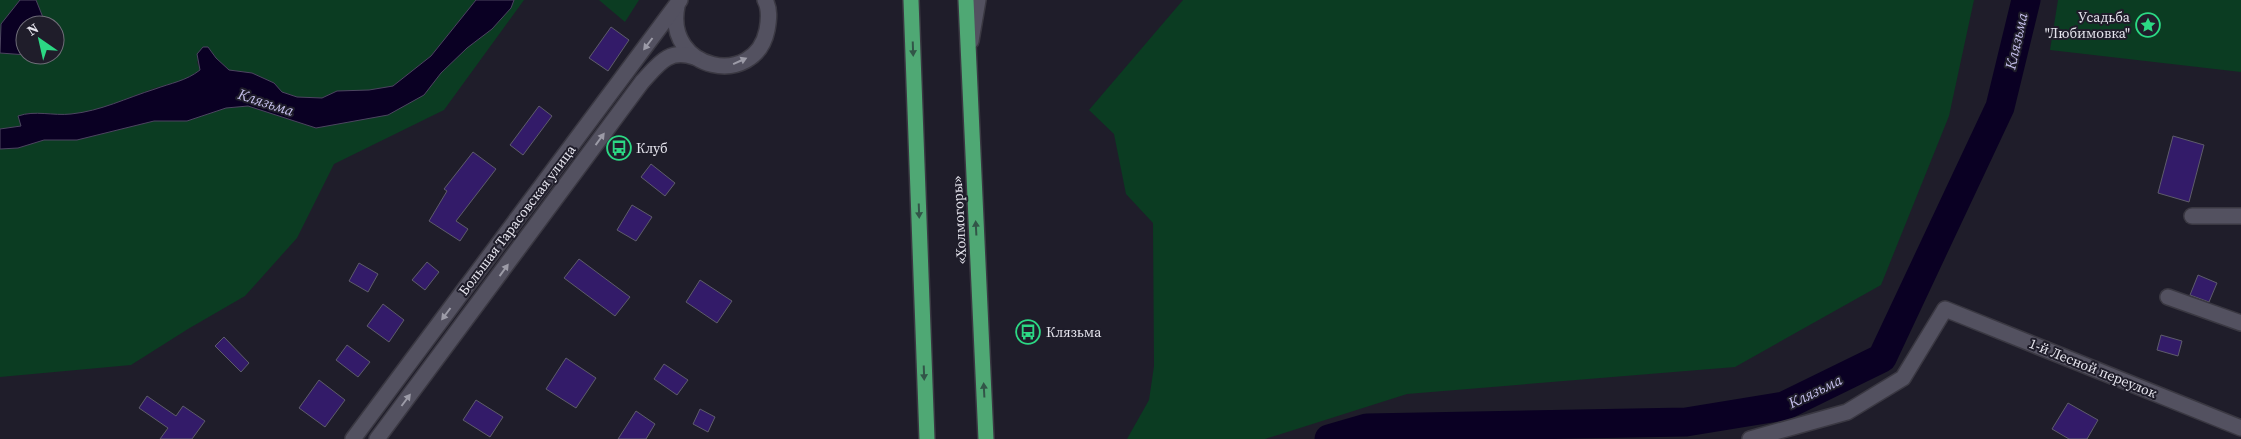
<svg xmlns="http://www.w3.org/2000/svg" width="2241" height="439" viewBox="0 0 2241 439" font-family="'Source Serif 4',serif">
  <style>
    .green { fill: #0b3c22 }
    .water { fill: #0a0023; stroke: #4c4560 }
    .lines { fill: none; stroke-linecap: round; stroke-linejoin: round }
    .river { stroke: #0a0023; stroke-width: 29 }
    .building { fill: #331b69; stroke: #5e5c6b }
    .street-casing { stroke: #3a3842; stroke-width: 18 }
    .secondary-casing { stroke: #3a3842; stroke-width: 18 }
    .highway-casing { stroke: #3a3842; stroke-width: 18 }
    .street { stroke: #535160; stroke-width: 15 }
    .secondary { stroke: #535160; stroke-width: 15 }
    .highway { stroke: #4fa874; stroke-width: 15 }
    .oneway { fill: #9c9ba7 }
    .oneway2 { fill: #325548 }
    .labels { text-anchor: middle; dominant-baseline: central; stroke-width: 4; stroke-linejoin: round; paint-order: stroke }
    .poi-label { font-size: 14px; fill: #e6e5ee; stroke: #1f1d2a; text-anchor: start }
    .street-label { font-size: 14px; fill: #e6e5ee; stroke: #1f1d2a }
    .water-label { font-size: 15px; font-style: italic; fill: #c6c0ed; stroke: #1f1d2a }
  </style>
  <rect width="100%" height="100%" fill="#1f1d2a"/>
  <g class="green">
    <polygon points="0,0 20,0 1,24 0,42"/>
    <polygon points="36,0 476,0 431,56 393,86 369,90 337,91 322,98 297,97 282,92 274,83 252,73 229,70 216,58 208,47 197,62 200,70 185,80 155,88 97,110 69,115 27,113 21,126 0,129 0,53 27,55 55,55 55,25 46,25"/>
    <polygon points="514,0 524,0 444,110 334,164 297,238 245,296 188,329 131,365 0,377 0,149 18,148 44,140 77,140 154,121 187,121 225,108 248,106 316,128 424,95 441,73 467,48 492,29 511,8"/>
    <polygon points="599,0 639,0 625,22"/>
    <polygon points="1183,0 1974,0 1949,116 1881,285 1735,367 1407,394 1265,439 1127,439 1149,400 1154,366 1153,223 1126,194 1114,134 1089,110"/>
    <polygon points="2058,0 2241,0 2241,72 2050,50"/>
  </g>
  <g class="water">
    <polygon points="20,0 36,0 46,25 25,25 25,55 27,55 0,53 1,24"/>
    <path d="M476,0H514L511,8L492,29L467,48L441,73L424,95L388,115L316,128L248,106L226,108L187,121H154L77,140H44L18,148L0,149V129L21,126L18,116C35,110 53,116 71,114C101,111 126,98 155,89C171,83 186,81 200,70L197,54L203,47H208L216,58L229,70L252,73L274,83L282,92L297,97L322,98L337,91L369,90L393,86L431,56Z"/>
  </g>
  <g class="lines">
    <polyline class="river" points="1329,439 1367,428 1686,422 1784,406 1882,358 2000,107 2026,0"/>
  </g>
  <g class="building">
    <polygon points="611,27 629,40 608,71 589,58"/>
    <polygon points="539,106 552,116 523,155 510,145"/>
    <polygon points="2173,136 2204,145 2189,202 2158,193"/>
    <polygon points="473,152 496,169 456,221 468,229 460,241 429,221 447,191 444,189"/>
    <polygon points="651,164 675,183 665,196 641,177"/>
    <polygon points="632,205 652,217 636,241 617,230"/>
    <polygon points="579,259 630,297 615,316 564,278"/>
    <polygon points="427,262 439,272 425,290 412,280"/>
    <polygon points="359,263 378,274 368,292 349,281"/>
    <polygon points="2198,275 2217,283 2209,302 2190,295"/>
    <polygon points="700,280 732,301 717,323 686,302"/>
    <polygon points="383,304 404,320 389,342 367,326"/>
    <polygon points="2161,335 2182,341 2178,356 2157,350"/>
    <polygon points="224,337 249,363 241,372 215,346"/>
    <polygon points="347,345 370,362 358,377 336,360"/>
    <polygon points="566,358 596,378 576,408 546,389"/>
    <polygon points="664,364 688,380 677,395 654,379"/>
    <polygon points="319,380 345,400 325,427 299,408"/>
    <polygon points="147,396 176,416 183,406 205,421 192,439 160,439 168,428 139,408"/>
    <polygon points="476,400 503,417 490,437 463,420"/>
    <polygon points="2068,403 2098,420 2087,439 2069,439 2052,429"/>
    <polygon points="700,409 715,417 708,432 693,424"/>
    <polygon points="636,411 655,424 646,439 618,439"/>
  </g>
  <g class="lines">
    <g class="street-casing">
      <g id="street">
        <polyline points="2192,216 2241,216"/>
        <polyline points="2168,297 2241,323"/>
        <polyline points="1750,439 1847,412 1903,378 1945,309 2241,428"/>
      </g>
    </g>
    <g class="secondary-casing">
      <g id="secondary">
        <path d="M677,6C664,71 755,89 767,30C769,19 770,9 765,0"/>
        <polyline points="971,41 978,0"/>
        <polyline points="353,439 680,0"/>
        <path d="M377,439L642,82C658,65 668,48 694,57"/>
      </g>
    </g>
    <g class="highway-casing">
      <g id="highway">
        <polyline points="911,0 927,439"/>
        <polyline points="966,0 986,439"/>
      </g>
    </g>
    <use href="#street" class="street"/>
    <use href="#secondary" class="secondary"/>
    <use href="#highway" class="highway"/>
  </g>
  <defs><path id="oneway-solid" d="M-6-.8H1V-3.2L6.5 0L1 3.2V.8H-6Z" transform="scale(1.25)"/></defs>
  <g class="oneway">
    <use href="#oneway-solid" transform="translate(648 44) rotate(127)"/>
    <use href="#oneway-solid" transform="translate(740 61) rotate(-24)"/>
    <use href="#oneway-solid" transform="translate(600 139) rotate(-54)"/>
    <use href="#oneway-solid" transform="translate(504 270) rotate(-54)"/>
    <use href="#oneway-solid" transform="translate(446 314) rotate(127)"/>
    <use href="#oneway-solid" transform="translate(406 400) rotate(-53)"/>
  </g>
  <g class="oneway2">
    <use href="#oneway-solid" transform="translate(913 49) rotate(88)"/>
    <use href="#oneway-solid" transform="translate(919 211) rotate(88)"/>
    <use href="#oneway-solid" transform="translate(976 228) rotate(-93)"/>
    <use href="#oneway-solid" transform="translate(924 373) rotate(88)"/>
    <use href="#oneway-solid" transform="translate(984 390) rotate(-93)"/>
  </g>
  <defs>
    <g id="sight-ring" transform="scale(1.25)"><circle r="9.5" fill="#1f1d2a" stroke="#2cd884" stroke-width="1.5"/><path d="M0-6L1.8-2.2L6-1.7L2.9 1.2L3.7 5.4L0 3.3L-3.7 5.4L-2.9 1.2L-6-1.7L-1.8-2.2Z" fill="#2cd884"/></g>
    <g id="bus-ring" transform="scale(1.25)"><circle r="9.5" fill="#1f1d2a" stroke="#2cd884" stroke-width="1.5"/><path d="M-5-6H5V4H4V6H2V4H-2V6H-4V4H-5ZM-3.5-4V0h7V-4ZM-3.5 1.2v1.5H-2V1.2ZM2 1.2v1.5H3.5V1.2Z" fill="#2cd884"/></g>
  </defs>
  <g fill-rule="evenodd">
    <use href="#sight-ring" x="2148" y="25"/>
    <use href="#bus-ring" x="619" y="148"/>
    <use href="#bus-ring" x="1028" y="332"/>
  </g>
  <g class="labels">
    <g class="poi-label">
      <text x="2130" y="17" text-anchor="end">Усадьба<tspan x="2130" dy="16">"Любимовка"</tspan></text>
      <text x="636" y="148">Клуб</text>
      <text x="1046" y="332">Клязьма</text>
    </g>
    <g class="street-label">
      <text transform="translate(517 220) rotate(-53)">Большая Тарасовская улица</text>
      <text transform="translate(959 220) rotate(-93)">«Холмогоры»</text>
      <text transform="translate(2093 368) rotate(22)">1-й Лесной переулок</text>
    </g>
    <g class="water-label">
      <text transform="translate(2016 41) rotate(-77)">Клязьма</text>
      <text transform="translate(266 102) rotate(18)">Клязьма</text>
      <text transform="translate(1815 391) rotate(-26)">Клязьма</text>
    </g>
  </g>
  <g transform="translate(40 40) rotate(326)"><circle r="24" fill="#1f1d2a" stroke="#6f6d78"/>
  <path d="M0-4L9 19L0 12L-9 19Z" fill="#2cd884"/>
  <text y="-8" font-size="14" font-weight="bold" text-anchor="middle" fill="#e6e5ee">N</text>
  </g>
</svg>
